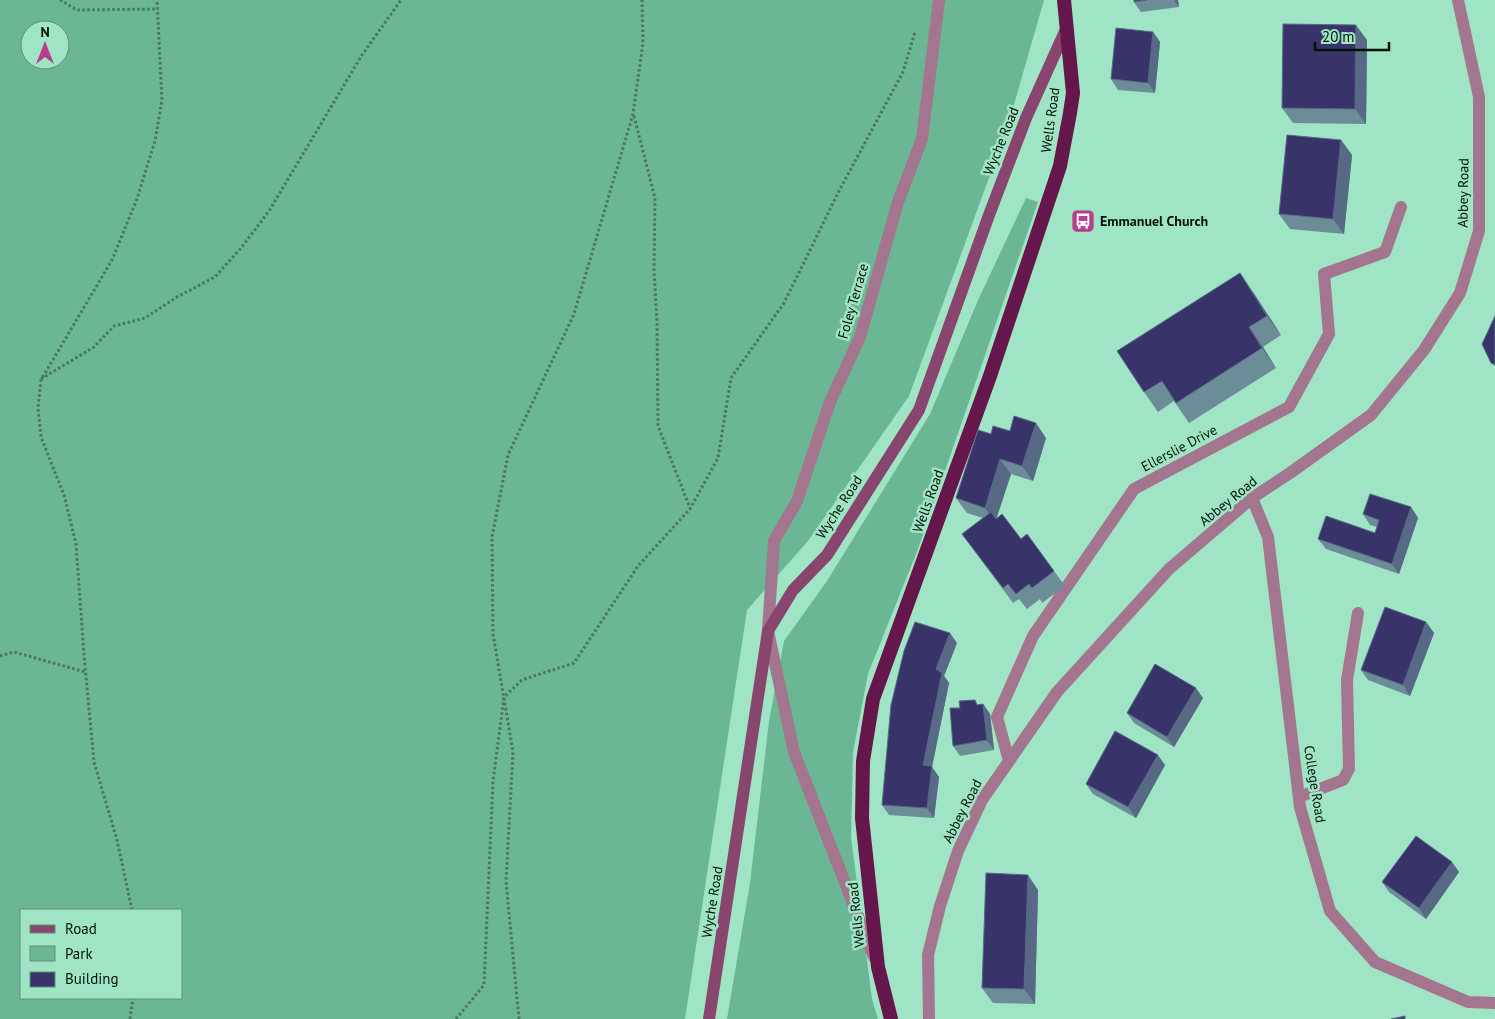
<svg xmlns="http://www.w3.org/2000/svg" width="1495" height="1019" viewBox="0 0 1495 1019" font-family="'PT Sans',sans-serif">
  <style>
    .green { fill: #6ab695; fill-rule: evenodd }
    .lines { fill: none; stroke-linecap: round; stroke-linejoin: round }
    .path { stroke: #4b7561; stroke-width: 3; stroke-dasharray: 2.5 2.5; stroke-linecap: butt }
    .service { stroke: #a3758f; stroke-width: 12 }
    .minor { stroke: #a3758f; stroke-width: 12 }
    .tertiary { stroke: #a3758f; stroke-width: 12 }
    .secondary { stroke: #88466e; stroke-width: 12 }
    .trunk { stroke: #65164a; stroke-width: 14 }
    .wall { fill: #6c8c98 }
    .shaded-wall { fill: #576985 }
    .building { fill: #38346a; stroke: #576985 }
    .labels { text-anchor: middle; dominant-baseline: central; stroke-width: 5; stroke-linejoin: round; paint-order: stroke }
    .street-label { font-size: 14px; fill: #001208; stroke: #9fe4c5 }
    .poi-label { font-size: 14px; font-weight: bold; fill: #001208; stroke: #9fe4c5; text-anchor: start }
  </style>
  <rect width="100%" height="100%" fill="#9fe4c5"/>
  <g class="green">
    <path d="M0,0H1044L1007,129L909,396L808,541L747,610L685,1019H0ZM30,30H60V60H30ZM21,910H181V998H21Z"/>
    <polygon points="1026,198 1038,202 918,549 868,674 853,752 851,837 872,999 878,1019 727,1019 750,883 769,721 784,641 827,581 930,414 979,298"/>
  </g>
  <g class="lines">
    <g class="path">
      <polyline points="60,0 77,10 158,9"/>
      <polyline points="634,116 655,198 654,270 657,322 658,426 690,508"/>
      <polyline points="41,379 94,347 114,326 145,318 177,297 215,277 241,248 269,211 362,55 401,0"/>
      <polyline points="0,656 14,652 85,672"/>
      <polyline points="132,910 117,840 94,762 84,655 76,544 64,495 41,437 38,408 41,380 112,260 137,199 155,141 162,100 157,0"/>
      <polyline points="130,1019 133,998"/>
      <polyline points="456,1019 484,985 493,781 504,697 522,680 574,663 638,566 690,509 718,458 731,378 784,303 839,191 903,72 915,32"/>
      <polyline points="519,1019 506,881 513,752 493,634 492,537 508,455 574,314 633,114 643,43 642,0"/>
    </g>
    <g class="service">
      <polyline points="1009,761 997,717 1033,636 1134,489 1289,407 1329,334 1324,274 1385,252 1401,207"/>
      <polyline points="1299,797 1343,780 1349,769 1347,680 1358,613"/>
    </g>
    <g class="minor">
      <polyline points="1252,498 1268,537 1300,807 1330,911 1375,962 1468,1002 1495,1003"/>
      <polyline points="874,957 794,752 768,631 774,541 797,501 830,402 860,337 898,202 922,139 939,0"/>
    </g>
    <polyline class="tertiary" points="929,1019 928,955 940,906 958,851 982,800 1057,692 1169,569 1252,498 1290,473 1371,415 1424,350 1460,293 1479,231 1479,97 1458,0"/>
    <polyline class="secondary" points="709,1019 768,631 793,590 827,555 919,410 989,215 1026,118 1067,27"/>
    <polyline class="trunk" points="891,1019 878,967 862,818 863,761 873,699 990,376 1060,166 1070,113 1073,93 1064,0"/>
  </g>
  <g class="wall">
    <polygon points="1134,0 1178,0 1179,7 1141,12 1134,2"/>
    <polygon points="1153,32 1160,42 1155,93 1118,90 1111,79"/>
    <polygon points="1367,40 1366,124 1293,123 1282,108"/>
    <polygon points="1341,140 1352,155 1344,234 1290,229 1279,214"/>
    <polygon points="1253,292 1281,335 1263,347 1276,368 1189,423 1174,401 1158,412 1144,392"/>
    <polygon points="1010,431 1046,438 1033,481 1011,474 996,519 1021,539 1054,571 1065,586 1042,603 1040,599 1027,609 1019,599 1013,603 962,534 983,518 967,513 956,498 991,434"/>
    <polygon points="1411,507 1418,518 1399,574 1326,549 1318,539 1375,533 1377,527 1370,525 1363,514"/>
    <polygon points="1426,622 1434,633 1410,696 1368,680 1361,670"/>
    <polygon points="957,643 944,676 949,683 932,767 939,777 934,818 889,815 882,805"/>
    <polygon points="1203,698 1174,747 1134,723 1127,713"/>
    <polygon points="983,704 990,714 994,750 960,756 953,746 960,708"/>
    <polygon points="1165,765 1136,818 1093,794 1086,784"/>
    <polygon points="1459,872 1426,919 1389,892 1382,882"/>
    <polygon points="1038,890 1035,1004 993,1003 982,988"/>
  </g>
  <g class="shaded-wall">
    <polygon points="1174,0 1178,0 1179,7"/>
    <polygon points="1356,25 1367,40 1366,124 1355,109"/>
    <polygon points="1153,32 1160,42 1155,93 1148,83"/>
    <polygon points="1341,140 1352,155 1344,234 1333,219"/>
    <polygon points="1240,273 1253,292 1281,335 1267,316"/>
    <polygon points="1249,327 1263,347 1276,368 1262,348"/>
    <polygon points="1036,423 1046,438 1033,481 1022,466"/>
    <polygon points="1000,459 1011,474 995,523 985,508"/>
    <polygon points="1411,507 1418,518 1399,574 1392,564"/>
    <polygon points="1426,622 1434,633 1410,696 1403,685"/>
    <polygon points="950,633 957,643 944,676 949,683 932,767 939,777 934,818 927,808 923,765 936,669"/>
    <polygon points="1196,688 1203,698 1174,747 1167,737"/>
    <polygon points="983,704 990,714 994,750 987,740"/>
    <polygon points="1158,755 1165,765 1136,818 1128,807"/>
    <polygon points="1452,862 1459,872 1426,919 1419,908"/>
    <polygon points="1028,875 1038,890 1035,1004 1024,989"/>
  </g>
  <g class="building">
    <polygon points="1134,0 1147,0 1134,2"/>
    <polygon points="1283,24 1356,25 1355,109 1282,108"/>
    <polygon points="1116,28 1153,32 1148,83 1111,79"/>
    <polygon points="1287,135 1341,140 1333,219 1279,214"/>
    <polygon points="1240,273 1267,316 1249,327 1262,348 1176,403 1162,381 1144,392 1117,351"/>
    <polygon points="1495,316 1495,365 1491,363 1482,344"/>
    <polygon points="1014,416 1036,423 1022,466 1000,459 985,508 956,498 978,430 991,434 993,426 1010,431"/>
    <polygon points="1370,494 1411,507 1392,564 1318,539 1326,516 1375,533 1379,520 1363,514"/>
    <polygon points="991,512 996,519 1002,514 1021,539 1027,534 1054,571 1032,588 1029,584 1016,594 1008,584 1003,588 962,534"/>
    <polygon points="1385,607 1426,622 1403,685 1361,670"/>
    <polygon points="915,622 950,633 936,669 942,673 923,765 932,766 927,808 882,805 891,705 904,651"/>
    <polygon points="1155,664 1196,688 1167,737 1127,713"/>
    <polygon points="975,700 977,705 983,704 987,740 953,746 950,708 960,708 959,701"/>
    <polygon points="1115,731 1158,755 1128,807 1086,784"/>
    <polygon points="1416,836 1452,862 1419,908 1382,882"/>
    <polygon points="986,873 1028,875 1024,989 982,988"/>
    <polygon points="1405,1016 1405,1019 1391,1019"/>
  </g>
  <defs>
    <g id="bus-square" transform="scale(1.25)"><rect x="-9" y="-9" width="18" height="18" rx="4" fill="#b93d8d" stroke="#9fe4c5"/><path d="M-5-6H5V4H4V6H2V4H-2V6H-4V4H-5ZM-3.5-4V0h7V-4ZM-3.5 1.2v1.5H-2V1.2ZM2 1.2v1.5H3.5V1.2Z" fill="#fff"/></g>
  </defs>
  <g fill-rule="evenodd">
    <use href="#bus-square" x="1083" y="221"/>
  </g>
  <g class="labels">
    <g class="street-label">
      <text transform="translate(1050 120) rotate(-82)">Wells Road</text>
      <text transform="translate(1001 141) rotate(-68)">Wyche Road</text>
      <text transform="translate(1463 193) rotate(-89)">Abbey Road</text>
      <text transform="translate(853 301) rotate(-74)">Foley Terrace</text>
      <text transform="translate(1179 448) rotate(-28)">Ellerslie Drive</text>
      <text transform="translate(928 501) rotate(-70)">Wells Road</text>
      <text transform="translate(1228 501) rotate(-39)">Abbey Road</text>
      <text transform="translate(839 507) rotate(-57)">Wyche Road</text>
      <text transform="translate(1315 784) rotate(81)">College Road</text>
      <text transform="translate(962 811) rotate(-63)">Abbey Road</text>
      <text transform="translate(712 902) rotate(-81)">Wyche Road</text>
      <text transform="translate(856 915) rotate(-96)">Wells Road</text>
    </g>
    <g class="poi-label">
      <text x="1100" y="221">Emmanuel Church</text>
    </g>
  </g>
  <rect x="20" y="909" width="162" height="90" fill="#9fe4c5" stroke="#5f9079"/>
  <rect x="30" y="925" width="25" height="8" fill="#88466e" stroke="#5f9079"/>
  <text x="65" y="934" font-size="15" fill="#001208">Road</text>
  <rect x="30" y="946" width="25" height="15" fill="#6ab695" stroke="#5f9079"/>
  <text x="65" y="959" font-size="15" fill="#001208">Park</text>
  <rect x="30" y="972" width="25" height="15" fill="#38346a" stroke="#5f9079"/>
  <text x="65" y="984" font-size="15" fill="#001208">Building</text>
  <g transform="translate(45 45)"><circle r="24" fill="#9fe4c5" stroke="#5f9079"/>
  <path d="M0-4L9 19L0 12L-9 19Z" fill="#b93d8d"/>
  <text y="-8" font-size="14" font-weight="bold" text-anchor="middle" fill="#001208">N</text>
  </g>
  <path d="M1315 42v8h74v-8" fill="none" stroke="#001208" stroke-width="2.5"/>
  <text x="1322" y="42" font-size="15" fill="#001208" stroke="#9fe4c5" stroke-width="4" paint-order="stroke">20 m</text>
</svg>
